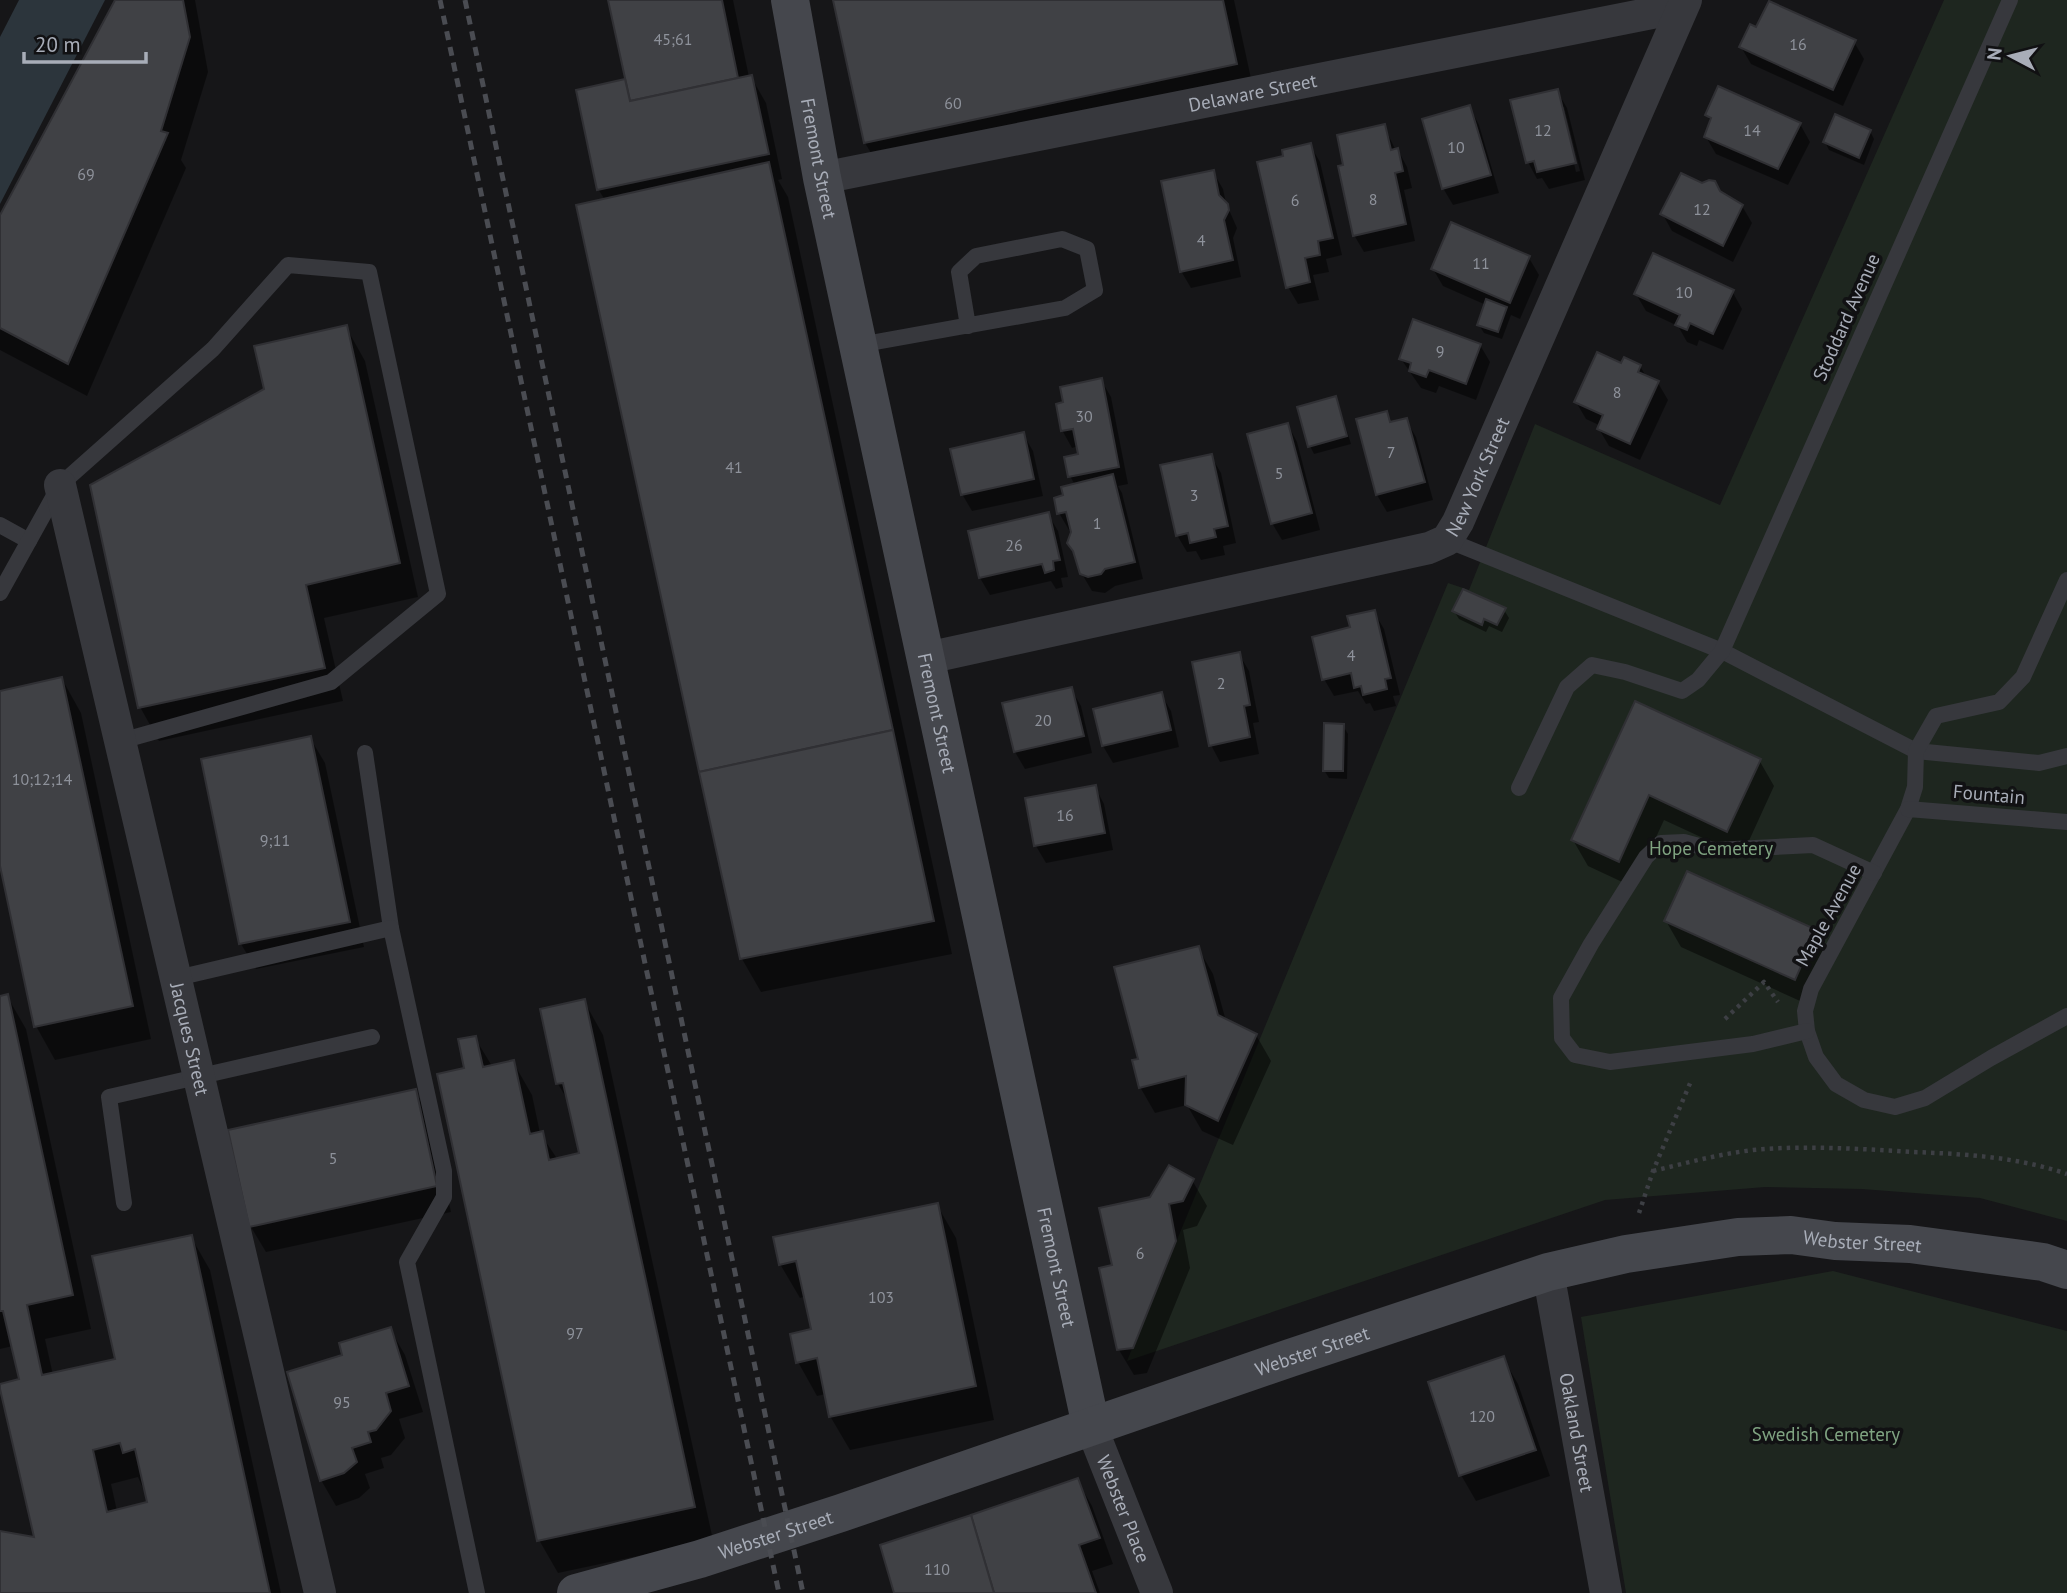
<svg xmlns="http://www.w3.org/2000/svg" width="2067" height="1593" viewBox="0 0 2067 1593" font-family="'PT Sans',sans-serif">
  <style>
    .green { fill: #1e261f }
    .water { fill: #2c353c }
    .shadow { fill: #0007; fill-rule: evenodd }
    .building { fill: #404145; stroke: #303034; stroke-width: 2; fill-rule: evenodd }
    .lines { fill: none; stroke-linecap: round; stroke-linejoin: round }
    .path { stroke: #3d3f44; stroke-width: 4.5; stroke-dasharray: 3.5 5; stroke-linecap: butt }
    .lane { stroke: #37383d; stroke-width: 16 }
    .street { stroke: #37383d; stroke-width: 32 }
    .secondary { stroke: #45474d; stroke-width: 38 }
    .rail { stroke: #4a4c52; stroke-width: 5; stroke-dasharray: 9 7; stroke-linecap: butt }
    .labels { text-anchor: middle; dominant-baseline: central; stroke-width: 7; stroke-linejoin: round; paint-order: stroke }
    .number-label { font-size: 16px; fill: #8e929b }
    .street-label { font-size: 19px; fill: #a8adb8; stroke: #111113 }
    .park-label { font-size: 19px; fill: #7fa381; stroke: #111113 }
  </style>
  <rect width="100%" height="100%" fill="#161618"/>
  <g class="green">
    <polygon points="1944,0 2067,0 2067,1221 1980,1198 1862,1189 1765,1187 1605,1200 1127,1361 1448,583 1469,590 1535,424 1720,505"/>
    <polygon points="1833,1271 2067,1331 2067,1593 1626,1593 1581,1317"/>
  </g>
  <polygon class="water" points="19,0 105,0 0,204 0,37"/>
  <g class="shadow">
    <polygon points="117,0 195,0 208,72 181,160 186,168 87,396 0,350 0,219"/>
    <polygon points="611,0 733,0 749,77 751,77 766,103 782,179 778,180 788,197 952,954 761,992 742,959 605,200 598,189 624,81 629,88"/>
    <polygon points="835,0 1234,0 1255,97 885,176 865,143"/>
    <polygon points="1757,29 1854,42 1864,59 1843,106 1751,64 1741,47"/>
    <path d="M1557,91L1567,108L1585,180L1549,189L1542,178L1537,179L1528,162ZM1561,107H1564L1580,171L1576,172Z"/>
    <polygon points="1470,108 1479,125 1499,193 1453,205 1443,188"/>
    <polygon points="1707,115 1800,124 1810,142 1788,185 1716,154 1706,137 1711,123"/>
    <polygon points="1384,126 1396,151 1398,150 1407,167 1412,188 1404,190 1415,241 1364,252 1354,235 1346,167"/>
    <polygon points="1870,131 1874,139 1864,165 1829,150 1825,142"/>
    <polygon points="1310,145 1320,162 1342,255 1326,259 1329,272 1313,275 1319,300 1298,304 1288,287 1285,157"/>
    <polygon points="1213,172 1223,189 1226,203 1237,228 1233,238 1241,277 1191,288 1181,271"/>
    <polygon points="1702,185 1742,206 1752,223 1733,262 1672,231 1662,213"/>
    <polygon points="1529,258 1539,275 1520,319 1511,315 1502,339 1484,333 1479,325 1486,305 1443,286 1433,269"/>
    <polygon points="1732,291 1742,309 1723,350 1699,340 1697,346 1687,342 1678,326 1646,311 1636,294"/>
    <polygon points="346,327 365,361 418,597 324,618 343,701 159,741 140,707 266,390"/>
    <polygon points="1480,345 1490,362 1476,400 1439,386 1436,393 1421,388 1401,359"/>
    <polygon points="1622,366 1640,366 1647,378 1658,383 1668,400 1640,460 1609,446 1599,429 1601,426 1586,419 1576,402"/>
    <polygon points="1101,380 1111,397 1128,484 1118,486 1122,493 1143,579 1115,586 1105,593 1092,591 1082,574 1072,530 1069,530 1059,513 1065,496 1075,485 1070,476 1080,456 1079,446 1072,448 1062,430"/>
    <polygon points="1335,398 1339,406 1351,444 1314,454 1310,446"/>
    <polygon points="1386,413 1392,424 1406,420 1416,437 1433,500 1387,512 1377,495 1358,421"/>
    <polygon points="1288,425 1297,442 1320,530 1282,540 1272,523"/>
    <polygon points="1023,434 1033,451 1043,496 972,511 962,494"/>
    <polygon points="1211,456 1221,473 1236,543 1223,546 1225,555 1201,560 1196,551 1187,552 1177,535"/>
    <polygon points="1048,514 1058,531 1068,577 1061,578 1063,587 1056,589 1051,581 990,595 980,578"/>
    <polygon points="1504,610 1509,618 1502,632 1489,626 1486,632 1459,619 1454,611"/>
    <polygon points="1374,612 1384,629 1400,695 1393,696 1396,706 1374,711 1370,703 1366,704 1358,691 1334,696 1324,679 1352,629"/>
    <polygon points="1239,654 1249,671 1259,722 1253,723 1259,754 1220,762 1211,745"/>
    <polygon points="62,679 81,713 151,1039 55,1060 36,1026 0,858 0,693"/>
    <polygon points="1071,689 1081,706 1092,753 1025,769 1015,752"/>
    <polygon points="1161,694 1171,711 1179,747 1113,763 1103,746"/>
    <polygon points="1636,703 1759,760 1774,786 1742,856 1664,820 1633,887 1588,866 1573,840"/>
    <polygon points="1343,726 1348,734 1347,779 1329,778 1324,770"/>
    <polygon points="310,738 325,763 364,947 256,969 241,944"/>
    <polygon points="1095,787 1104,804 1113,850 1046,863 1036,846"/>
    <polygon points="1666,921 1816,931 1831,957 1809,1005 1681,947"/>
    <polygon points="1198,948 1213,974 1226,1021 1256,1035 1271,1061 1233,1145 1202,1131 1187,1105 1155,1113 1140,1087 1140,1060"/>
    <path d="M7,996L26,1029L91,1329L45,1339L53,1375L117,1360L191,1237L210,1270L281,1593H0V1532L36,1539L21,1380L13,1346L0,1349V997ZM138,1477L150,1504L117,1511L111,1484Z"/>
    <polygon points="584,1001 603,1035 713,1540 558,1573 539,1540 466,1069 475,1038 492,1066 513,1062 532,1095 540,1133 558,1160 581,1155 570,1104 558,1084"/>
    <polygon points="415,1091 430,1117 451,1212 266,1252 251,1227 230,1132"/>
    <polygon points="1192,1180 1207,1206 1197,1226 1183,1230 1190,1268 1147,1373 1134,1375 1119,1350 1114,1266 1151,1199"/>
    <polygon points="937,1205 956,1238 994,1420 850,1450 830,1416 826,1394 817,1396 798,1362 813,1330 806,1296 800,1298 780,1264"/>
    <polygon points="390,1329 405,1355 423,1412 399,1419 405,1438 391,1455 381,1458 384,1468 365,1474 370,1488 359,1498 336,1506 321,1480 344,1356"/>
    <polygon points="1503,1358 1518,1384 1550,1476 1476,1501 1461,1475 1430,1383"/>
    <polygon points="1077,1480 1092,1506 1113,1564 1092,1571 1100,1593 896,1593"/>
  </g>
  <g class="building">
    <polygon points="115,0 183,0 190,37 161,131 168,133 68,364 0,328 0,215"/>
    <polygon points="608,0 722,0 738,78 630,101"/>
    <polygon points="833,0 1223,0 1237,64 864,143"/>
    <polygon points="1769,1 1856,40 1833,90 1739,47 1750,24 1756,27"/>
    <polygon points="752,75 769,154 597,190 576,90 625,79 630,101"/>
    <polygon points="1718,86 1801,123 1778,169 1704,137 1711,118 1705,115"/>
    <polygon points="1558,89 1576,163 1537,172 1534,161 1526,163 1510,100"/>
    <polygon points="1470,105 1491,175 1442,189 1422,119"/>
    <polygon points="1835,114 1871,130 1859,158 1823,142"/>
    <polygon points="1385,124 1391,150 1398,148 1403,171 1395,173 1406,224 1353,236 1338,166 1343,165 1337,135"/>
    <polygon points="1311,143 1333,238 1318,241 1320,255 1305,258 1310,282 1286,288 1257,162 1283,156 1282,150"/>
    <polygon points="769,162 893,730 699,772 576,205"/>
    <polygon points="1214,170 1219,195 1228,204 1229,210 1224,220 1233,260 1180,272 1161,181"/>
    <polygon points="1681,173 1702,183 1709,180 1715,181 1720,191 1743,205 1723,246 1660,214"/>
    <polygon points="1451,222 1530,256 1510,303 1431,269"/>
    <polygon points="1653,253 1734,290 1713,334 1690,323 1687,330 1675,325 1680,315 1634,294"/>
    <polygon points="1486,299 1507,307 1498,332 1477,325"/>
    <polygon points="1413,319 1481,344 1466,384 1429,370 1426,377 1409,371 1411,363 1399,359"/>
    <polygon points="347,325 400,563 306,585 325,668 138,708 90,485 264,389 254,346"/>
    <polygon points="1597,352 1621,363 1624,357 1641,365 1638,372 1659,381 1630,444 1597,429 1603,415 1574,402"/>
    <polygon points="1102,378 1119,467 1068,477 1064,457 1078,454 1073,429 1061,431 1056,404 1063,402 1060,387"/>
    <polygon points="1336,396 1347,436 1308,447 1297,407"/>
    <polygon points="1387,411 1390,422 1407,418 1425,482 1376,495 1356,419"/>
    <polygon points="1288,423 1312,513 1271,524 1247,434"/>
    <polygon points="1024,432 1034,479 961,495 950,449"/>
    <polygon points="1212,454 1228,526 1214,529 1216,537 1190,543 1188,533 1176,536 1160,465"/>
    <polygon points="1113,474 1135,562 1105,569 1101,574 1088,577 1080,574 1073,551 1067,543 1071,532 1066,512 1057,514 1054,498 1063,495 1061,487"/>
    <polygon points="1049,512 1060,560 1053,561 1054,570 1045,573 1042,564 979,578 968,531"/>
    <polygon points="1463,589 1506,608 1497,625 1484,619 1482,625 1452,611"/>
    <polygon points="1375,610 1391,678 1385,679 1387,689 1363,695 1361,686 1354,688 1351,673 1322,680 1312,637 1350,627 1347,616"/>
    <polygon points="1240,652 1250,705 1244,706 1250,737 1209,746 1192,662"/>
    <polygon points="62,677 133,1006 34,1027 0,866 0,691"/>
    <polygon points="1072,687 1084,736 1014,752 1002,703"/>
    <polygon points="1162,692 1171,730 1102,746 1093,709"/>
    <polygon points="1635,701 1761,759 1727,832 1649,795 1619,862 1571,840"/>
    <polygon points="1324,723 1344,724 1343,771 1323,771"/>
    <polygon points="893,730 934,921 740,959 699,772"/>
    <polygon points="311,736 350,922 239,944 201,759"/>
    <polygon points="1096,785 1105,833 1034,846 1025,798"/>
    <polygon points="1687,871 1817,930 1795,980 1664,921"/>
    <polygon points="1199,946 1218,1015 1257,1034 1218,1121 1185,1105 1186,1076 1139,1088 1132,1060 1138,1059 1114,967"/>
    <path d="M8,994L73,1295L27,1305L42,1375L115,1359L92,1256L192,1235L270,1593H0V1531L34,1537L0,1389V1384L19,1379L3,1311H0V996ZM120,1443L123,1453L135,1449L147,1502L107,1512L93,1450Z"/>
    <polygon points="585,999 695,1507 537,1541 437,1074 464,1068 458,1039 476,1036 483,1067 514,1060 530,1134 543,1131 549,1160 579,1153 563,1083 556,1084 540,1009"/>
    <polygon points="416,1089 437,1186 249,1227 228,1130"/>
    <polygon points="1169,1165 1194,1179 1183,1201 1169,1204 1176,1241 1133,1348 1117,1350 1099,1268 1112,1265 1099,1208 1150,1197"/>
    <polygon points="938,1203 976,1386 829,1417 817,1358 796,1363 790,1334 811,1329 796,1261 779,1265 773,1237"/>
    <polygon points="391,1327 409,1386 386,1393 391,1411 376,1430 368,1432 371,1442 352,1448 357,1462 344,1473 320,1481 287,1372 342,1355 339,1343"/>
    <polygon points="1504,1356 1536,1450 1459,1476 1428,1382"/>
    <polygon points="1078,1478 1100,1538 1079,1545 1096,1593 994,1593 971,1515"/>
    <polygon points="971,1515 994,1593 894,1593 880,1545"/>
  </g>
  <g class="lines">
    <g class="path">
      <polyline points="1725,1019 1764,982 1778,1002"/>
      <path d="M1653,1171C1686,1163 1719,1154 1753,1150C1806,1145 1860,1149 1914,1152C1965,1154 2018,1157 2067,1174"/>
      <polyline points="1639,1213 1653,1171 1691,1081"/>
    </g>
    <g class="lane">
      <polyline points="859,345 1065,308 1095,290 1087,249 1062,239 976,256 959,272 968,326"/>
      <polyline points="0,525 29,541"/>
      <polyline points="1447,540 1722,651 1916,751 2039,763 2067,756"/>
      <polyline points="2067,580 2023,677 1999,702 1936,716 1916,751 1915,787 1908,809 1811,989 1805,1011 1807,1031 1816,1057 1836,1084 1864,1100 1895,1107 1925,1098 1991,1058 2067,1016"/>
      <polyline points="0,593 60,485 213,349 288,265 369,272 438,594 331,682 121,741"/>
      <polyline points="365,753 391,928"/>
      <polyline points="1519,788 1567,687 1592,665 1625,672 1682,691 1698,680 1722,651 2010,0"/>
      <polyline points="1908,809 2067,822"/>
      <polyline points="177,978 391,928 444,1171 444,1197 407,1262 477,1593"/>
      <polyline points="1807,1031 1753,1044 1610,1062 1575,1055 1562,1038 1561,998 1591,944 1646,857 1661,843 1684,842 1714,850 1813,845 1874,873"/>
      <polyline points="124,1203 109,1097 372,1037"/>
    </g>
    <g class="street">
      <path id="s1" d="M822,178L1682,7"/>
      <path id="s2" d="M60,485L320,1593"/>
      <path id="s3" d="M927,658L1429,548L1447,540L1458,522L1686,0"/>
      <path id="s4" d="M1548,1272L1606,1593"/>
      <path id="s5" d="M1091,1426L1157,1593"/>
    </g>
    <g class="secondary">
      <path id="s6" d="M790,0L822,178L1091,1426"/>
      <path id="s7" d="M576,1593L700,1559L841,1513L1290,1358L1548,1272L1626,1254L1738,1237L1791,1235L1835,1241L1910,1244L2043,1262L2067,1270"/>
    </g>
    <g class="rail">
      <polyline points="440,0 779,1593"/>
      <polyline points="465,0 803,1593"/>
    </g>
  </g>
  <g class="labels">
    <g class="number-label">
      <text x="673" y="39">45;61</text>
      <text x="1798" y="44">16</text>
      <text x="953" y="103">60</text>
      <text x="1543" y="130">12</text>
      <text x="1752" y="130">14</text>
      <text x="1456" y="147">10</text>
      <text x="86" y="174">69</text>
      <text x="1373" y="199">8</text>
      <text x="1295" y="200">6</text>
      <text x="1702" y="209">12</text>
      <text x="1201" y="240">4</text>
      <text x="1481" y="263">11</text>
      <text x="1684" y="292">10</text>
      <text x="1440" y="351">9</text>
      <text x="1617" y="392">8</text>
      <text x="1084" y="416">30</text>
      <text x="1391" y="452">7</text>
      <text x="734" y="467">41</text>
      <text x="1279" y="473">5</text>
      <text x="1194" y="495">3</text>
      <text x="1097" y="523">1</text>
      <text x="1014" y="545">26</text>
      <text x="1351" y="655">4</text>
      <text x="1221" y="683">2</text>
      <text x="1043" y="720">20</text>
      <text x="42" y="779">10;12;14</text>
      <text x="1065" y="815">16</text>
      <text x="275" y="840">9;11</text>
      <text x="333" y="1158">5</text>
      <text x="1140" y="1253">6</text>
      <text x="881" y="1297">103</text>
      <text x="575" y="1333">97</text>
      <text x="342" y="1402">95</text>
      <text x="1482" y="1416">120</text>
      <text x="937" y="1569">110</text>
    </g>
    <g class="street-label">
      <text stroke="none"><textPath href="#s1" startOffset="439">Delaware Street</textPath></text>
      <text stroke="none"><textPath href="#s6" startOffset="161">Fremont Street</textPath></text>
      <text transform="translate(1846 317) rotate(-66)">Stoddard Avenue</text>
      <text stroke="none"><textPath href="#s3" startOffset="604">New York Street</textPath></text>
      <text stroke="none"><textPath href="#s6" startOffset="728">Fremont Street</textPath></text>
      <text transform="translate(1989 794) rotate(5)">Fountain</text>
      <text transform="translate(1828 915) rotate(-61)">Maple Avenue</text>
      <text stroke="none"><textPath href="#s2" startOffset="569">Jacques Street</textPath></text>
      <text stroke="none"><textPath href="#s7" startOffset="1342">Webster Street</textPath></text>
      <text stroke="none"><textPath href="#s6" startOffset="1295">Fremont Street</textPath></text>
      <text stroke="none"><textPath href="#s7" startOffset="775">Webster Street</textPath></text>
      <text stroke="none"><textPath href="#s4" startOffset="163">Oakland Street</textPath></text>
      <text stroke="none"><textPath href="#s5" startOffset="89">Webster Place</textPath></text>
      <text stroke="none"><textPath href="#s7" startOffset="208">Webster Street</textPath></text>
    </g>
    <g class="park-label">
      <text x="1711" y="848">Hope Cemetery</text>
      <text x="1826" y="1434">Swedish Cemetery</text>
    </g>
  </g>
  <g transform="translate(2011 56) rotate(277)" stroke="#111113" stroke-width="5" paint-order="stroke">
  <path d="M0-5L12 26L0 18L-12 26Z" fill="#a8adb8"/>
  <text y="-10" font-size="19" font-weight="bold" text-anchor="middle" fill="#a8adb8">N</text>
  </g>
  <path d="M24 52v10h122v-10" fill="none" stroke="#a8adb8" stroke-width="3.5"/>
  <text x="35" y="52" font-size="21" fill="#a8adb8" stroke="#111113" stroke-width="5" paint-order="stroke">20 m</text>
</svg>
